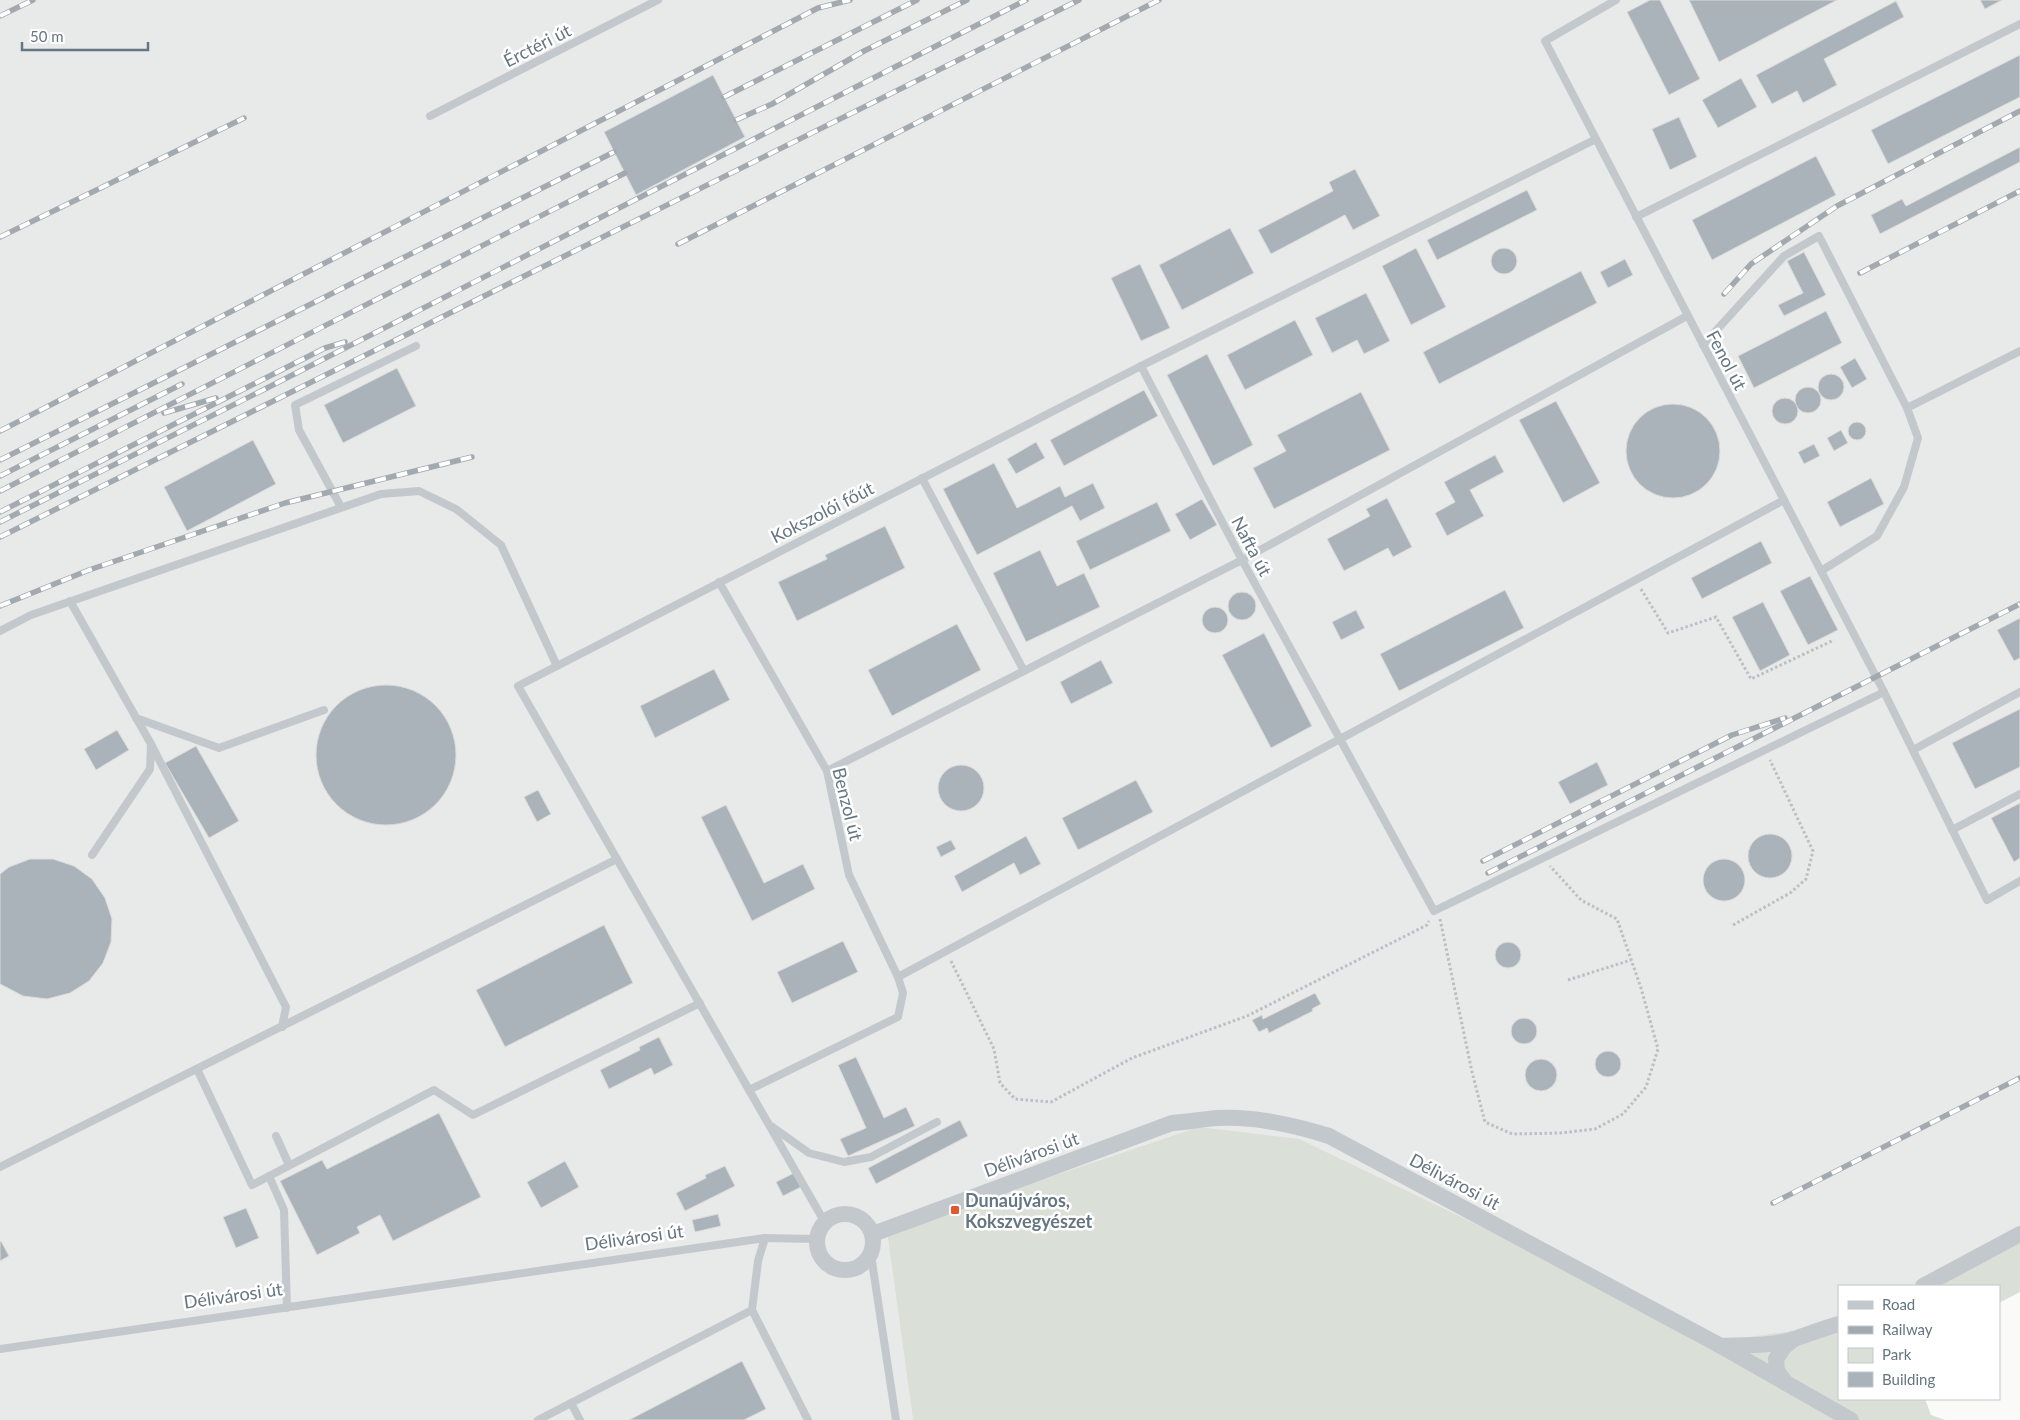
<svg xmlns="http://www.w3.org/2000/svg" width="2020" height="1420" viewBox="0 0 2020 1420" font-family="Lato,sans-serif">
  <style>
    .built { fill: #e8e9e9 }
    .green { fill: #dadfd7 }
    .building { fill: #aab3b9; stroke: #dcdcda }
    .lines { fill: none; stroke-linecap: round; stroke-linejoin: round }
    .path { stroke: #bbbfc2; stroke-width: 3; stroke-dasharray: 2.5 2.5; stroke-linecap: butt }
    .lane { stroke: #c3c8cc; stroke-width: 8 }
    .street { stroke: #c3c8cc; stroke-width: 16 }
    .rail-casing { stroke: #a2aab0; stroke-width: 5.5 }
    .rail { stroke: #fff; stroke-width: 4; stroke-dasharray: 11; stroke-linecap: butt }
    .poi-dot { fill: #e4572e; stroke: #fff; stroke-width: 2 }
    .labels { text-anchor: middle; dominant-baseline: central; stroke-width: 5; stroke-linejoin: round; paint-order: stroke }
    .street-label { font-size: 18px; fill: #657683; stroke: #fff }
    .poi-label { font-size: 18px; font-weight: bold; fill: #657683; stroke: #fff; text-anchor: start }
  </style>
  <rect width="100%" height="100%" fill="#fafaf8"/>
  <polygon class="built" points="0,0 2020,0 2020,1233 1924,1286 1839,1286 1839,1324 1719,1341 887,1232 913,1420 0,1420"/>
  <g class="green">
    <polygon points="1199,1127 1299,1139 1719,1341 1839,1324 1839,1399 1925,1399 1931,1415 1945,1420 913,1420 887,1232"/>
    <polygon points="2020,1233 2020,1292 1999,1303 1999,1286 1924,1286"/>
  </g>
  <g class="building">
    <polygon points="1650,0 1660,0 1700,79 1669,95 1627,12"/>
    <polygon points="1689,0 1837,0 1719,62"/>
    <polygon points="1980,0 2002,0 1985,9"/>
    <polygon points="1896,1 1904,17 1824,59 1837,85 1803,103 1797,91 1772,104 1756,75"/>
    <polygon points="2020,55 2020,97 1888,164 1871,130"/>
    <polygon points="713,75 745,137 636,195 604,132"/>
    <polygon points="1741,78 1757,107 1718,128 1702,100"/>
    <polygon points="1679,117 1697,157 1670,170 1652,129"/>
    <polygon points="2020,147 2020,162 1880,234 1871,215 1902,199 1906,206"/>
    <polygon points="1816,156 1836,195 1712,260 1692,220"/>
    <polygon points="1355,169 1380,216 1353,230 1345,215 1271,254 1258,230 1333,191 1329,182"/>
    <polygon points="1527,190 1537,210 1437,260 1427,240"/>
    <polygon points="1230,228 1254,273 1182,310 1159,265"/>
    <circle cx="1504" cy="261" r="13"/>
    <polygon points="1416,248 1446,307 1411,325 1382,266"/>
    <polygon points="1804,252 1826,295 1784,316 1778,305 1803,293 1787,261"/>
    <polygon points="1625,259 1633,275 1608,288 1600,272"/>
    <polygon points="1140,264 1170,328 1141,341 1111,278"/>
    <polygon points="1581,271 1597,303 1439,384 1423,352"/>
    <polygon points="1366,293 1390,341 1364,354 1357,340 1332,353 1315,318"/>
    <polygon points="1826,311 1842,343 1754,388 1738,356"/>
    <polygon points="1295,320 1313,355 1245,390 1227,355"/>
    <polygon points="1207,354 1253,445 1213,466 1167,375"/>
    <polygon points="1855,358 1867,379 1852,388 1840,367"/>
    <polygon points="397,368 416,406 343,443 324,405"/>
    <circle cx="1831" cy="387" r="13"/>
    <circle cx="1808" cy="400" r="13"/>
    <polygon points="1144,390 1158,416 1064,466 1050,440"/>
    <polygon points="1361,392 1390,450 1274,509 1253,468 1286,451 1277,435"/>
    <circle cx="1785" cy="411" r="13"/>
    <polygon points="1556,401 1600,483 1563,503 1519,420"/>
    <circle cx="1673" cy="451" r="47"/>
    <circle cx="1857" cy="431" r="9"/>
    <polygon points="1841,430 1848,443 1834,451 1827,438"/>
    <polygon points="253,440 276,484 187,531 164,487"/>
    <polygon points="1036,442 1045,458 1016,474 1007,459"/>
    <polygon points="1814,444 1820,456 1804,464 1798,452"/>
    <polygon points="1495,455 1504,472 1470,490 1484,516 1447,536 1435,513 1455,502 1444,482"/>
    <polygon points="994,463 1017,508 1060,486 1065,497 1093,483 1105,508 1080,521 1072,506 977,555 943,489"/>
    <polygon points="1871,478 1884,504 1840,527 1827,502"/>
    <polygon points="1387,498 1412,547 1393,557 1388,548 1344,571 1327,539 1370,516 1366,509"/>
    <polygon points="1202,499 1217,525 1190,540 1175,514"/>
    <polygon points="1157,502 1171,531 1090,570 1076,541"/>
    <polygon points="885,526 905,568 797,621 778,582 827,559 825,555"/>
    <polygon points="1761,541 1772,563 1702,599 1691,578"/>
    <polygon points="1040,550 1057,586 1084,573 1100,607 1026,642 993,573"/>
    <polygon points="1810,576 1838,630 1808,645 1780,591"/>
    <polygon points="1505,590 1524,628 1399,691 1380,654"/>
    <circle cx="1242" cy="606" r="14"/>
    <polygon points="1763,602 1790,655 1760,671 1732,617"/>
    <circle cx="1215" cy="620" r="13"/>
    <polygon points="1356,610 1365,628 1341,640 1332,622"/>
    <polygon points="2020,618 2020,658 2014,661 1997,630"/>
    <polygon points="957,624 981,670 892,716 868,670"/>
    <polygon points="1264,633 1312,726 1271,748 1222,655"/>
    <polygon points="1101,660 1113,683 1071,704 1060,682"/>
    <polygon points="714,669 730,700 655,738 640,706"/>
    <circle cx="386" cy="755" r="70"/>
    <polygon points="2020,709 2020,767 1975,789 1952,743"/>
    <polygon points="117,730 129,750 96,770 84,749"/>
    <polygon points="196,746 239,821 209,838 165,763"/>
    <polygon points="1597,762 1608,785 1570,804 1558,782"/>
    <circle cx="961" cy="788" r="23"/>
    <polygon points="1136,780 1153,812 1078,850 1062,818"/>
    <polygon points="538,790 551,814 537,822 524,797"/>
    <polygon points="2020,803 2020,858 2014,862 1991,818"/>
    <polygon points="726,805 764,883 803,864 815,889 752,921 701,817"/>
    <circle cx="1770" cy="856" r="22"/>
    <polygon points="1026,836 1041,864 1020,875 1014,863 962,892 954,876"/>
    <polygon points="951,840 956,849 941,857 936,847"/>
    <polygon points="30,859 53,859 74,866 92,879 105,898 112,919 111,942 103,963 89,981 70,993 47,999 23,996 0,984 0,874 9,867"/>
    <circle cx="1724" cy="880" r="21"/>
    <polygon points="604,925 633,983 505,1047 476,990"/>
    <polygon points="843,941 858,972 792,1003 777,972"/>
    <circle cx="1508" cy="955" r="13"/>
    <polygon points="1315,993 1321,1004 1312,1009 1313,1011 1269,1033 1267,1028 1259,1032 1252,1020 1262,1015 1263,1019"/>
    <circle cx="1524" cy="1031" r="13"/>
    <polygon points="659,1037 673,1065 654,1075 651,1068 609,1089 600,1070 640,1050 639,1047"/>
    <circle cx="1608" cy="1064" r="13"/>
    <polygon points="856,1057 884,1118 906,1107 915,1126 848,1156 840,1139 866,1128 838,1065"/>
    <circle cx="1541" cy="1075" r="16"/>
    <polygon points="439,1113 481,1197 393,1241 380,1215 357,1227 360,1233 317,1255 280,1181 322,1160 327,1169"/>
    <polygon points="960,1120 968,1136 876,1184 868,1168"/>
    <polygon points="565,1161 579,1187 541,1208 527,1182"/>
    <polygon points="725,1166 735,1186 685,1211 676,1193 706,1178 705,1175"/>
    <polygon points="794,1173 801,1187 783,1196 776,1182"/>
    <polygon points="246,1208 259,1238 236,1248 223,1217"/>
    <polygon points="718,1214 721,1226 695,1232 692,1220"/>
    <polygon points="1,1241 9,1256 0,1261 0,1242"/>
    <polygon points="742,1361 766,1409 744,1420 629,1420"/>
  </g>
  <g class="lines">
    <g class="path">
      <polyline points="1641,589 1668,633 1716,617 1751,679 1834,640"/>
      <polyline points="1440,919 1472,1072 1485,1122 1512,1134 1560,1133 1595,1129 1623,1114 1646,1087 1658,1049 1641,988 1617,919 1581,900 1550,866"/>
      <polyline points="1733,925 1790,893 1806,879 1813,851 1770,760"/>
      <polyline points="951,961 994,1049 1000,1083 1015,1099 1051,1102 1132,1058 1247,1016 1427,925 1429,921"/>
      <polyline points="1568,980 1631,960"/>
    </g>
    <g class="lane">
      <polyline points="1616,0 1545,41 1884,692 1987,900 2020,881"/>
      <polyline points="430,116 658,0"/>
      <polyline points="1636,217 2020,24"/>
      <polyline points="1703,345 1784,256 1819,236 1907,408"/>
      <polyline points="1141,366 1242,560 1434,911 1884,692"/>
      <polyline points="922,478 1024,671"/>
      <polyline points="341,507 299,430 295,405 416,346"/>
      <polyline points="1821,571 1877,536 1904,487 1918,438 1907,408 2020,351"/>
      <polyline points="719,582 827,771 849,875 898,977 903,993 898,1017 749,1090"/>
      <polyline points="70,601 151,744 150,769 92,855"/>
      <polyline points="0,631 31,615 381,494 419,491 456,509 501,545 557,666"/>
      <polyline points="136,718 219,748 324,710"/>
      <polyline points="151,744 286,1007 282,1027"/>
      <polyline points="1913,750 2020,692"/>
      <polyline points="827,771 1242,560 1687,316"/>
      <polyline points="1952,830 2020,794"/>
      <polyline points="898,977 1784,500"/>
      <polyline points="197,1069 252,1185 434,1090 473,1115 700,1003"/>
      <polyline points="771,1126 809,1153 844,1162 871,1157 937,1122"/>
      <polyline points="276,1136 289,1165"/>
      <polyline points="0,1167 617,859"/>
      <polyline points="269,1176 284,1210 287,1308"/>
      <polyline points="824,1221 518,686 1141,366 1596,139"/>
      <polyline points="871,1255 896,1420"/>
      <polyline points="752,1310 808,1420"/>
      <polyline points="0,1349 765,1238 815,1239"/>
      <polyline points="571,1403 580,1420"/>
      <polyline points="538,1420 752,1310 758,1261 765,1238"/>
    </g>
    <g class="street">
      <circle cx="845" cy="1242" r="28"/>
      <path d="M873,1234L1172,1123C1187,1122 1203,1119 1218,1118C1255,1116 1294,1125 1329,1136L1721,1346L1851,1420"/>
      <polyline points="1923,1286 2020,1234"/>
      <path d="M1721,1346C1744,1345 1772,1346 1794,1339C1809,1334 1824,1328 1839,1324"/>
      <polyline points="1786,1383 1777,1371 1776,1359 1784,1347 1794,1339"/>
    </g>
    <g class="rail-casing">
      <g id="rail">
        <polyline points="0,16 33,0"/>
        <polyline points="724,97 917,0"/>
        <polyline points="736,120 772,104 864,51 967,0"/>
        <polyline points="0,237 244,118"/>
        <polyline points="678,244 1159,0"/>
        <polyline points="1860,273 2020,191"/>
        <polyline points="1724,294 1751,264 1837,206 2020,111"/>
        <polyline points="164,413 216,398"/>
        <polyline points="0,431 818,8 850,0"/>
        <polyline points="0,460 614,152"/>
        <polyline points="0,476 182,384"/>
        <polyline points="0,491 625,173"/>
        <polyline points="0,512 325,348 345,342"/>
        <polyline points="0,522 267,388 1026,0"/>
        <polyline points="0,537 1079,0"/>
        <polyline points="0,606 89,570 285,503 472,457"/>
        <polyline points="1483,861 1732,735 1785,718"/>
        <polyline points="1488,873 2020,604"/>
        <polyline points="1773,1203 2020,1078"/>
      </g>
    </g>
    <use href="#rail" class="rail"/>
  </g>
  <rect class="poi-dot" x="950" y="1205" width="10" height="10" rx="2.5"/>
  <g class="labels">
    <g class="street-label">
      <text transform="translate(537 45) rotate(-27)">Érctéri út</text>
      <text transform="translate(1727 360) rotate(62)">Fenol út</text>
      <text transform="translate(822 512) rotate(-27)">Kokszolói főút</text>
      <text transform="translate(1252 546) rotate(62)">Nafta út</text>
      <text transform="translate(848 804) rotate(76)">Benzol út</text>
      <text transform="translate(1031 1154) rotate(-20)">Délivárosi út</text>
      <text transform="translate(1455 1181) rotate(28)">Délivárosi út</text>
      <text transform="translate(634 1237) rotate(-8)">Délivárosi út</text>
      <text transform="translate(233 1295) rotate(-8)">Délivárosi út</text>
    </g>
    <g class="poi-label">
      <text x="965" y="1200">Dunaújváros,<tspan x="965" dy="21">Kokszvegyészet</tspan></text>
    </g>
  </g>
  <rect x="1838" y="1285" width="162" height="115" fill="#ffffff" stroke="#c1c8cd"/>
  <rect x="1848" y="1301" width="25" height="8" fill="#c3c8cc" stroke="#c1c8cd"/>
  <text x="1882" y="1310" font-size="15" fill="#657683">Road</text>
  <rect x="1848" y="1326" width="25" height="8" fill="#a2aab0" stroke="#c1c8cd"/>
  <text x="1882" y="1335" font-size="15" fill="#657683">Railway</text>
  <rect x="1848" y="1348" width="25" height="15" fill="#dadfd7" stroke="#c1c8cd"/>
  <text x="1882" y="1360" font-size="15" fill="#657683">Park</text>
  <rect x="1848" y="1372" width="25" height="15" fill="#aab3b9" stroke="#c1c8cd"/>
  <text x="1882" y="1385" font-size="15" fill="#657683">Building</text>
  <path d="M22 42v8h126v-8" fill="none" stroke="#657683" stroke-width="2.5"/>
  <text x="30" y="42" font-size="15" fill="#657683" stroke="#ffffff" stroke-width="4" paint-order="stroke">50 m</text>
</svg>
